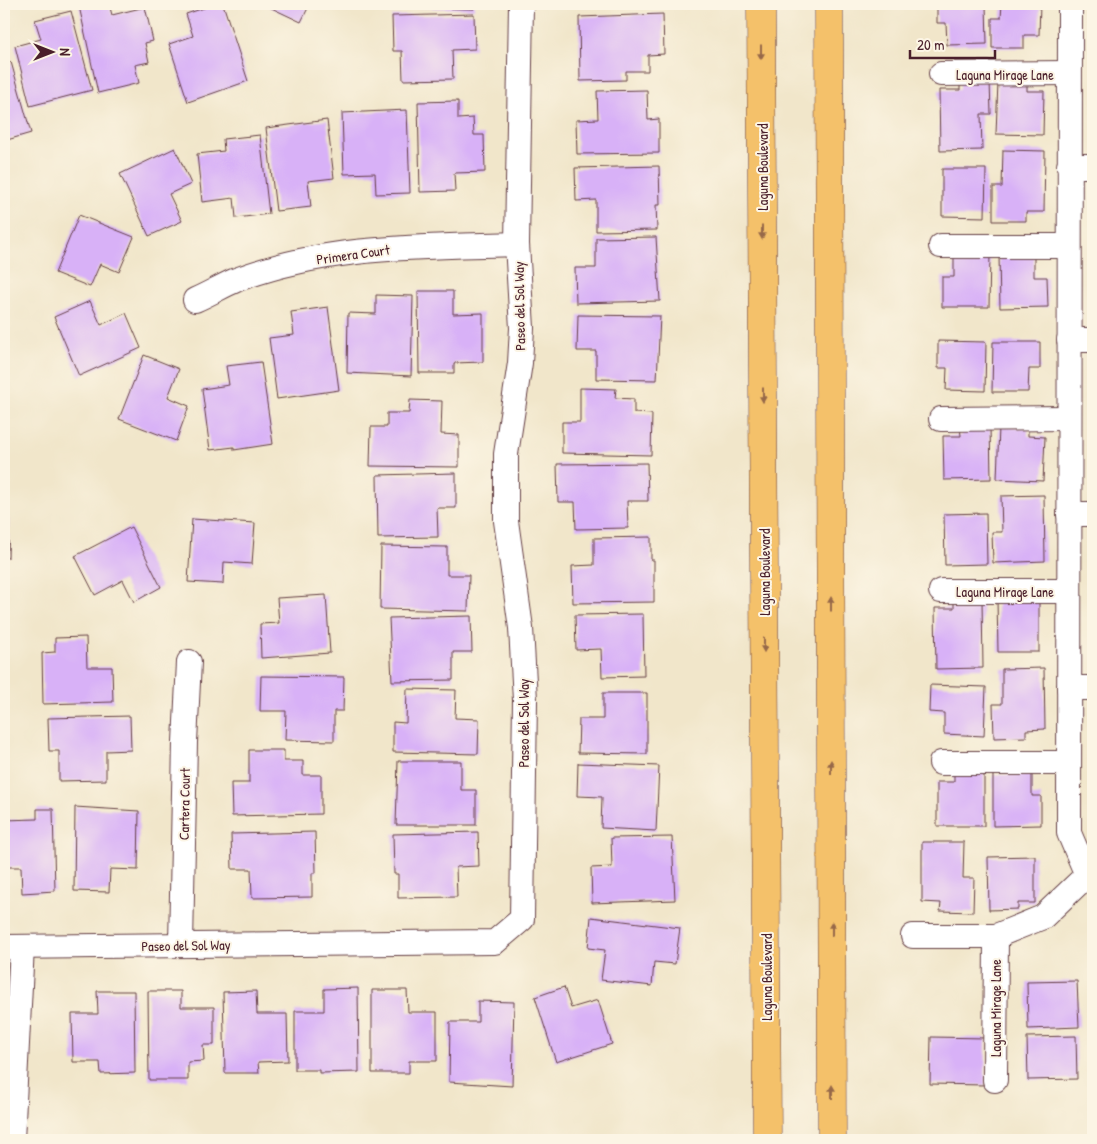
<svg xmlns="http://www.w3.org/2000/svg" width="1097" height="1144" viewBox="0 0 1097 1144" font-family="'Patrick Hand',sans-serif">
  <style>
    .building { fill: #d8b1f7 }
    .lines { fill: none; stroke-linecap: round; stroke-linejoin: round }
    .minor-casing { stroke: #633d43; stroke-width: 26 }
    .primary-casing { stroke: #633d43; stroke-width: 29 }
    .minor { stroke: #fff; stroke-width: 24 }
    .primary { stroke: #f4c16b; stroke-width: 28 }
    .oneway { fill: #966848 }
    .labels { text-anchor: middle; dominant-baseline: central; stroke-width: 4; stroke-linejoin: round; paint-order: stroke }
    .street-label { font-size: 14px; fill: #4a1f2b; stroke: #fcf5e5 }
  </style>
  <rect width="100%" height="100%" fill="#fcf5e5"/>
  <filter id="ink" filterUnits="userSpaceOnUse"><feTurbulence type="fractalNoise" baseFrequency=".02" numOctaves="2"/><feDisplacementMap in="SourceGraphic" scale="10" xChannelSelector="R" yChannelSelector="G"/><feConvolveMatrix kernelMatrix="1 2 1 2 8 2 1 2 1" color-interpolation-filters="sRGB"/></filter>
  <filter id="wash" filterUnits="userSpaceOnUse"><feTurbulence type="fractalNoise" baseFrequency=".0096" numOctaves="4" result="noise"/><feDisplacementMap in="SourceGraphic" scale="20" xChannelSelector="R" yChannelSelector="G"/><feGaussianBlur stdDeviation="1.12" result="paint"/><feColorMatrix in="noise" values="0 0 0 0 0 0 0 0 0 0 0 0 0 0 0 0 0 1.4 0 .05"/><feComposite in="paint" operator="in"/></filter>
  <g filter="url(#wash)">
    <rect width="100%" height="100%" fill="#f1e6ca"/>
    <g id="blocks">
      <g class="building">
        <polygon points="89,4 109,4 112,15 145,7 153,41 145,43 149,62 135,65 139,83 98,93 79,6"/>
        <polygon points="216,4 223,4 248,81 188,102 169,44 193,36 186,14"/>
        <polygon points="263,4 310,4 301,22"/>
        <polygon points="390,4 474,4 474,9 390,7"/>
        <polygon points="575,4 659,4 659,8 575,6"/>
        <polygon points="937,4 986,4 987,44 947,45 946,23 937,23"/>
        <polygon points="1002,4 1040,4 1039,35 1024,35 1024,48 992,48 992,18 1001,18"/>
        <polygon points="71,11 92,90 30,106 15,46 41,39 35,20"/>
        <polygon points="474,14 475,49 452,50 453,79 403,80 402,51 393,51 392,16"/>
        <polygon points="663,14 664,54 648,55 648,71 626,71 626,80 580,81 579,17"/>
        <polygon points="11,62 31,133 7,140 4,129 4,64"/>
        <polygon points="990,81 991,114 981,114 982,150 940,151 939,90 960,90 960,82"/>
        <polygon points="998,81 1027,82 1027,91 1044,91 1043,135 996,134"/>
        <polygon points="647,90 648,120 659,119 659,153 577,154 576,120 598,119 597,91"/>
        <polygon points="458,101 458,119 473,118 474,135 484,135 485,172 454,173 455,191 420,192 418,102"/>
        <polygon points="407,110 410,193 376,194 375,173 344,174 342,113"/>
        <polygon points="327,120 334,178 308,181 311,207 276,211 266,128"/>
        <polygon points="260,135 269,214 236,218 234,198 202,202 197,154 224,151 223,139"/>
        <polygon points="175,148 191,184 169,194 182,221 149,236 120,174"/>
        <polygon points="1003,150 1045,151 1044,212 1026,212 1026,221 993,221 993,187 1002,187"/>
        <polygon points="659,166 660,205 656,205 657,230 596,231 596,200 576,201 575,168"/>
        <polygon points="942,169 986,169 985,217 942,216"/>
        <polygon points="79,215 134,237 119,272 100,264 90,287 55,273"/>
        <polygon points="656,237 660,301 576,303 575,268 596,268 596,238"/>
        <polygon points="954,254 990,254 989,307 942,307 942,277 954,277"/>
        <polygon points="1034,254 1034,277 1047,277 1048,307 1000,308 999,255"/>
        <polygon points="418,291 453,291 453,314 483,313 483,362 454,363 454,373 419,373"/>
        <polygon points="376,295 413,296 411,376 347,373 348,313 376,314"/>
        <polygon points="90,301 101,325 126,313 141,348 79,376 54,317"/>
        <polygon points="328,307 339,390 277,399 269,338 294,335 291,312"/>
        <polygon points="578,315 660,316 657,380 596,379 596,351 577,351"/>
        <polygon points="938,341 986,342 985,391 946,390 947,368 938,368"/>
        <polygon points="993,342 1040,342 1040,369 1029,369 1028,392 992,392"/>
        <polygon points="144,355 179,369 168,397 189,406 176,441 119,419"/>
        <polygon points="261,362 273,444 234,450 234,447 210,450 202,389 229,385 226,366"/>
        <polygon points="580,388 616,389 615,398 634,399 634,413 652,414 651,455 562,453 562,422 580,422"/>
        <polygon points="410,400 442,401 441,434 459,435 459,467 370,466 371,427 387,427 387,413 409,413"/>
        <polygon points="960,426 990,426 991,479 944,480 943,436 961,436"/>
        <polygon points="999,427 1028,428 1028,436 1045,437 1043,481 997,479"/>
        <polygon points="647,463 648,501 627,501 628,528 576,529 575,502 558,502 557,464"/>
        <polygon points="456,473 456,508 437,508 438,537 378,538 377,475"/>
        <polygon points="1044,495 1045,561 993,563 992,532 1002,532 1001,496"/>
        <polygon points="986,513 987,564 945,565 944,514"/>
        <polygon points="4,519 9,519 8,558 4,558"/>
        <polygon points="192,519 255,523 252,564 224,562 223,584 188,582"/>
        <polygon points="131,527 161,587 134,602 123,580 95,595 75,556"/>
        <polygon points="651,537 651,560 654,560 654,602 573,603 572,566 594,565 594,538"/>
        <polygon points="381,546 447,547 447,575 469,575 468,611 380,609"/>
        <polygon points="326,595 330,653 261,658 260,624 279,623 277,598"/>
        <polygon points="982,599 983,668 936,669 935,608 954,608 954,600"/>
        <polygon points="997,599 1039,599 1039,652 998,652"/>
        <polygon points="643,614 644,676 602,677 601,649 576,650 575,615"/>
        <polygon points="471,616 472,652 453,652 453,680 392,681 389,618"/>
        <polygon points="86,637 87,667 112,667 113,702 43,704 42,653 55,652 55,638"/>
        <polygon points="1044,668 1045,729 1026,730 1026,737 994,738 993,704 1002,704 1002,669"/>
        <polygon points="261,676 344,677 343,711 334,711 334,741 285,740 286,711 260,711"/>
        <polygon points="930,685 986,687 984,736 944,734 944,713 929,712"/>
        <polygon points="407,689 456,690 455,718 479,719 478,754 393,752 393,722 406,723"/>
        <polygon points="603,693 647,693 647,754 578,753 579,719 603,719"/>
        <polygon points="130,716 131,750 106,751 106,780 59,781 59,751 49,751 48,718"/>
        <polygon points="249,750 284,750 284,761 303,761 303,775 321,775 321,814 232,816 231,783 249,783"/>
        <polygon points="398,761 461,761 461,790 476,790 476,825 396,825"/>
        <polygon points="578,763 659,766 656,831 601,828 602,797 577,796"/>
        <polygon points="954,773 984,773 984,826 937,826 937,782 954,782"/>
        <polygon points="993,775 1032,775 1032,796 1041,796 1041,825 993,826"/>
        <polygon points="75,807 139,811 138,870 110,869 109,892 74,891"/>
        <polygon points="37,809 53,809 55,891 22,893 21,867 4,867 4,820 37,819"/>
        <polygon points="315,832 316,873 312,873 312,897 252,898 251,869 232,869 231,834"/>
        <polygon points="478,832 479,866 456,867 457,897 398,898 398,874 394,874 393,834"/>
        <polygon points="672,837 675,900 592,903 591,868 612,867 611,838"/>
        <polygon points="922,842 964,842 963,878 974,878 973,912 940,911 941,903 922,902"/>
        <polygon points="1035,856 1035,903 1018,903 1018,909 989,910 988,857"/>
        <polygon points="591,917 680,928 675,964 654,962 652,986 601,980 605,950 588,948"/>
        <polygon points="1077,981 1079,1027 1028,1029 1027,982"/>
        <polygon points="564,987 571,1008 598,1000 612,1044 556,1062 535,997"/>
        <polygon points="358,988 359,1072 319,1073 319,1070 295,1070 295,1011 324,1011 324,989"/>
        <polygon points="372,990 407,990 408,1012 437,1012 437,1061 409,1061 409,1073 372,1073"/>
        <polygon points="97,991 134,991 135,1073 101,1074 100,1062 73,1062 72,1014 98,1014"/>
        <polygon points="148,991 181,991 181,1007 214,1007 214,1045 203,1045 204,1061 188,1062 188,1080 149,1080"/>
        <polygon points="256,991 257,1014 287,1014 288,1061 258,1062 259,1073 225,1073 223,992"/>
        <polygon points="478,1001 514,1002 512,1086 449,1082 450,1022 478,1022"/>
        <polygon points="1076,1036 1077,1079 1028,1080 1027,1037"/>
        <polygon points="931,1037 986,1038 985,1085 930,1084"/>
      </g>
    </g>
  </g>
  <g filter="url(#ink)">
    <use href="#blocks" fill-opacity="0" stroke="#633d43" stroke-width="1"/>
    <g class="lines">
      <g class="minor-casing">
        <g id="minor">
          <polyline points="1070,4 1069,833 1087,875 1093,879"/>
          <polyline points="941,74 1069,73"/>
          <polyline points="1069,166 1093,166"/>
          <polyline points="941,246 1069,246"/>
          <path d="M195,300C209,294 222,286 236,280C326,245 423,247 517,244"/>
          <polyline points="1069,340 1093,340"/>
          <polyline points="941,419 1069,418"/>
          <polyline points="1069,514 1093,514"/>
          <polyline points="941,591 1069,591"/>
          <polyline points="1069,688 1093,688"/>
          <polyline points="941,763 1069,763"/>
          <polyline points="913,936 996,936 1043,917 1087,875"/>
          <polyline points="181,945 185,742 189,662"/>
          <polyline points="4,947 495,942 522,919 525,700 521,628 506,521 506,454 520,363 522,328 517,244 521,4"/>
          <polyline points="995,1080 996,936"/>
          <polyline points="12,1140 22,947"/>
        </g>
      </g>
      <g class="primary-casing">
        <g id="primary">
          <polyline points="761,4 767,1140"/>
          <polyline points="829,4 832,1140"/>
        </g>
      </g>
      <use href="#minor" class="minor"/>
      <use href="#primary" class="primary"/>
    </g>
    <defs><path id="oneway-solid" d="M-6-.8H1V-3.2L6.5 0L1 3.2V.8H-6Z" transform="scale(1.25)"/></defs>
    <g class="oneway">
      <use href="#oneway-solid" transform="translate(761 52) rotate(90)"/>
      <use href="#oneway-solid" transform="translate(762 232) rotate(90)"/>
      <use href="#oneway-solid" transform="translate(763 395) rotate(90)"/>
      <use href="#oneway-solid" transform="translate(831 604) rotate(-90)"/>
      <use href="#oneway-solid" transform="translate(764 645) rotate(90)"/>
      <use href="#oneway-solid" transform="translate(831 767) rotate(-90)"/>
      <use href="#oneway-solid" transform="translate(832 929) rotate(-90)"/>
      <use href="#oneway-solid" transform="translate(832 1092) rotate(-90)"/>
    </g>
  </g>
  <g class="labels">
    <g class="street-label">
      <text x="1005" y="74">Laguna Mirage Lane</text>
      <text transform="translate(762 167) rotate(-90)">Laguna Boulevard</text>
      <text transform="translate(353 254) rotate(-8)">Primera Court</text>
      <text transform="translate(519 306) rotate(-91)">Paseo del Sol Way</text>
      <text transform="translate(764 572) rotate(-90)">Laguna Boulevard</text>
      <text x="1005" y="591">Laguna Mirage Lane</text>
      <text transform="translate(523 723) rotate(-90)">Paseo del Sol Way</text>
      <text transform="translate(184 804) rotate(-89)">Cartera Court</text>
      <text transform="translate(186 945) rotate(-1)">Paseo del Sol Way</text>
      <text transform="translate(766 977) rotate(-90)">Laguna Boulevard</text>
      <text transform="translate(995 1008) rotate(-90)">Laguna Mirage Lane</text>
    </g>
  </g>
  <rect width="1097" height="1144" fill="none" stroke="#fcf5e5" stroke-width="20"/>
  <g transform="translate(52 52) rotate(90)" stroke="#fcf5e5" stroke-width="4" paint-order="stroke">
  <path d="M0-4L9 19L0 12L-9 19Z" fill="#4a1f2b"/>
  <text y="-8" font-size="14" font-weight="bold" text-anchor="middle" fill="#4a1f2b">N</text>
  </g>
  <path d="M910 50v8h85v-8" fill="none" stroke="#4a1f2b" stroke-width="2.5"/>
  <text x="917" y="50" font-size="15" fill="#4a1f2b" stroke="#fcf5e5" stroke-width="4" paint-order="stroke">20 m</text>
</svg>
